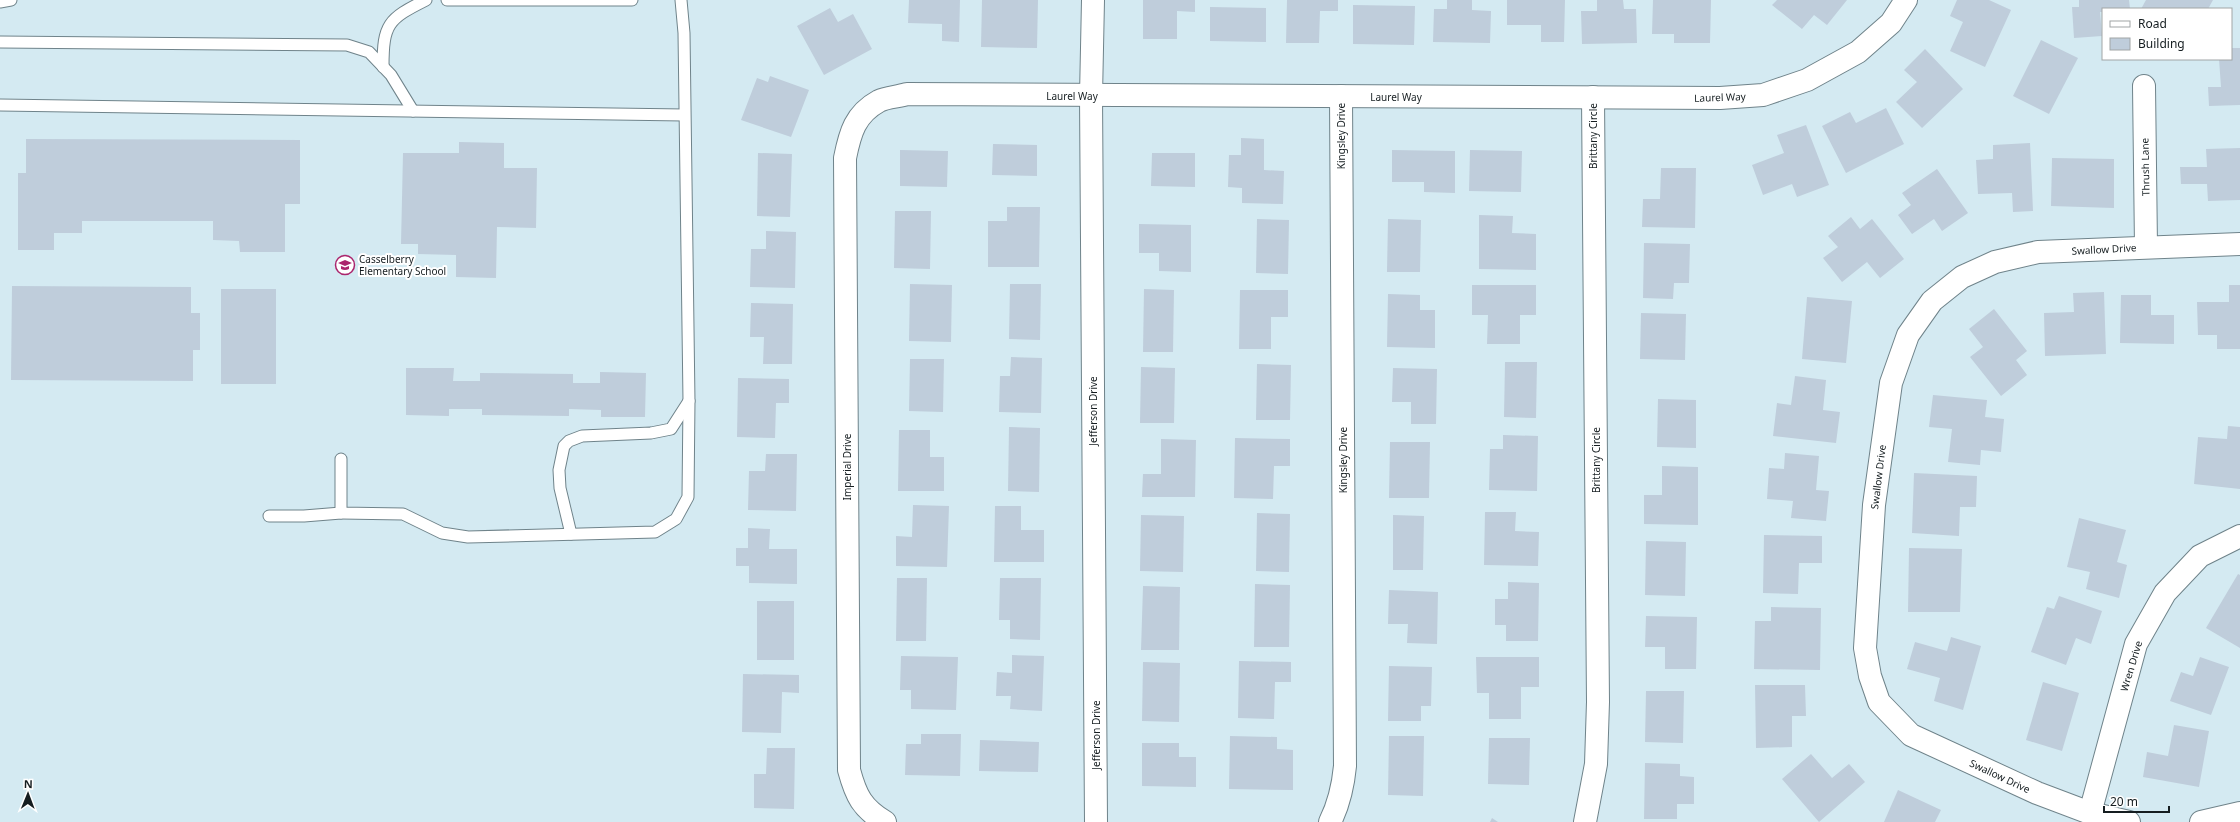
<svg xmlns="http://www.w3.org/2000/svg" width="2240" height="822" viewBox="0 0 2240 822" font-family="'Noto Sans',sans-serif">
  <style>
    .building { fill: #bfcddb }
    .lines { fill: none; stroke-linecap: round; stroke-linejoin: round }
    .service-casing { stroke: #6f838a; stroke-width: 13 }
    .minor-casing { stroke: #6f838a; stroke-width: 24 }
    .service { stroke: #fff; stroke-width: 11 }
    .minor { stroke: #fff; stroke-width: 22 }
    .labels { text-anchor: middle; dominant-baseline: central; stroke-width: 4; stroke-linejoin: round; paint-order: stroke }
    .street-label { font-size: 10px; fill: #151d20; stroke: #fff }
    .poi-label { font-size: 10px; fill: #151d20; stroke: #fff; text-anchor: start }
  </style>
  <rect width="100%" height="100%" fill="#d4eaf2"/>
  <g class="building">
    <polygon points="909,0 960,0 959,42 942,41 942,24 908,23"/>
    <polygon points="982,0 1038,0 1037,48 981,47"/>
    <polygon points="1143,0 1195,0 1195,12 1177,11 1177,39 1143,39"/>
    <polygon points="1287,0 1338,0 1338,11 1320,11 1319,43 1286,43"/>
    <polygon points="1447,0 1472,0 1472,10 1491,11 1490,43 1433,42 1434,9 1447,9"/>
    <polygon points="1507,0 1565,0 1564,42 1541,42 1541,25 1507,25"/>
    <polygon points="1597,0 1623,0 1624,9 1636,9 1637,43 1582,44 1581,11 1597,11"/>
    <polygon points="1653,0 1711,0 1710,43 1674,43 1674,34 1652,34"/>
    <polygon points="1777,0 1847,0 1827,25 1814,15 1802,29 1772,5"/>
    <polygon points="1957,0 1989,0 2011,10 1985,67 1950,51 1963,22 1950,16"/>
    <polygon points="2079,0 2129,0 2130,9 2103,9 2103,12 2100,12 2102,36 2074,38 2072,7 2079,7"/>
    <polygon points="2146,0 2213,0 2208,9 2141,9"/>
    <polygon points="1353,5 1415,6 1414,45 1353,44"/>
    <polygon points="1210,7 1266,8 1266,42 1210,41"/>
    <polygon points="830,8 838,22 853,14 872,49 824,75 797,26"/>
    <polygon points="2041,40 2078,58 2049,114 2013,96"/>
    <polygon points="2231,48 2240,48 2240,105 2209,106 2208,87 2221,87 2219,59 2231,59"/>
    <polygon points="1925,49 1963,89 1922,128 1896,102 1917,82 1904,70"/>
    <polygon points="770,76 809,90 791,137 741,120 757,78 768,82"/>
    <polygon points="1886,108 1904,144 1846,173 1822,126 1850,112 1856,123"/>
    <polygon points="1806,125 1829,185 1797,197 1792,184 1763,195 1752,165 1784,153 1777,135"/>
    <polygon points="1241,138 1264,139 1264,170 1284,171 1283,204 1242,203 1242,188 1228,187 1229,155 1241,155"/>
    <polygon points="26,139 300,140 300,204 285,204 285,252 240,252 239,241 213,240 213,221 82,221 82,233 54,233 54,250 18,250 18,173 26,173"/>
    <polygon points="459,142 504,143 504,168 537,168 536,228 497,227 496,278 456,277 456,255 418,254 418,244 401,244 403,153 459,153"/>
    <polygon points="2030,143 2033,211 2013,212 2012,193 1978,194 1976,160 1993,159 1993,145"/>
    <polygon points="993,144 1037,145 1037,176 992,175"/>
    <polygon points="2240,148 2240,200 2208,201 2207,184 2181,184 2180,167 2207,167 2206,149"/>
    <polygon points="900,150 948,151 947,187 900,186"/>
    <polygon points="1392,150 1455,151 1455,193 1424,192 1424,182 1392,182"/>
    <polygon points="1470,150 1522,151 1521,192 1469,191"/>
    <polygon points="758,153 792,154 790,217 757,216"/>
    <polygon points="1152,153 1195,153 1195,187 1151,186"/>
    <polygon points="2052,158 2114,159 2114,208 2051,206"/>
    <polygon points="1661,168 1696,168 1695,228 1642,227 1643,199 1660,199"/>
    <polygon points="1937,169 1968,213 1942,231 1934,219 1912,234 1898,215 1911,205 1902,193"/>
    <polygon points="1007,207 1040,207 1039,267 988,267 988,221 1007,221"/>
    <polygon points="895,211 931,211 930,269 894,268"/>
    <polygon points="1479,215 1513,216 1512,233 1536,234 1536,270 1479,269"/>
    <polygon points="1851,217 1860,229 1872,219 1904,259 1880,278 1867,262 1842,282 1823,258 1838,247 1828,236"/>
    <polygon points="1257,219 1289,220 1288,274 1256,273"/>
    <polygon points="1388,219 1421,220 1420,272 1387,272"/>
    <polygon points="1139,224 1191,225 1191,272 1159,271 1159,253 1139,253"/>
    <polygon points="766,231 796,232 795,288 750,287 751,249 766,249"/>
    <polygon points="1644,243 1690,244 1689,283 1674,283 1673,299 1643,298"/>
    <polygon points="910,284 952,285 951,342 909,341"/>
    <polygon points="1010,284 1041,284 1040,340 1009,339"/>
    <polygon points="1472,285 1536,285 1536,315 1520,315 1520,344 1487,344 1488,315 1472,315"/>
    <polygon points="2229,285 2240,285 2240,349 2217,349 2217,335 2198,335 2197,302 2229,302"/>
    <polygon points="12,286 191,287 191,313 200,313 200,350 193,350 193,381 11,380"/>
    <rect x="221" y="289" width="55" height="95"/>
    <polygon points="1144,289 1174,290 1173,352 1143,352"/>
    <polygon points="1240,290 1288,290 1288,317 1271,317 1271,349 1239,349"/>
    <polygon points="2104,292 2106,354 2045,356 2044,313 2074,312 2073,293"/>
    <polygon points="1388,294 1420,295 1420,310 1435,310 1435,348 1387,347"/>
    <polygon points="2121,295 2151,295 2151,315 2174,315 2174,344 2120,343"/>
    <polygon points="1807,297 1852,301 1846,363 1802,359"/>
    <polygon points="751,303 793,304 792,364 763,364 764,337 750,337"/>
    <polygon points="1994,309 2027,351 2016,360 2027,375 2001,396 1970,357 1983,347 1969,329"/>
    <polygon points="1641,313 1686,314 1685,360 1640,359"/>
    <polygon points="1011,357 1042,358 1041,413 999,412 1000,376 1010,376"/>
    <polygon points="910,359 944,359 943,412 909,411"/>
    <polygon points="1505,362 1537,362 1536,418 1504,417"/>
    <polygon points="1257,364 1291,365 1290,420 1256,420"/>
    <polygon points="1141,367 1175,368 1174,423 1140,423"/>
    <polygon points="406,368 454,368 453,381 480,381 480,373 573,374 573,383 600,383 600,372 646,373 645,417 601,417 601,410 569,409 569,416 482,415 482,409 449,409 449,416 406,415"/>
    <polygon points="1393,368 1437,369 1436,424 1411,424 1411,402 1392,402"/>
    <polygon points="1795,376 1826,380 1823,410 1840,412 1836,443 1773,436 1777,403 1791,405"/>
    <polygon points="738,378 789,379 789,403 776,403 775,438 737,437"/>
    <polygon points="1933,395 1987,400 1985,417 2004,419 2001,452 1981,450 1980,465 1948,462 1952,429 1929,427"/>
    <polygon points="1658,399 1696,400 1696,448 1657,447"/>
    <polygon points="2228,426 2240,427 2240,489 2194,484 2198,437 2227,439"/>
    <polygon points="1009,427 1040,428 1039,492 1008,491"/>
    <polygon points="899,430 930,430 930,457 944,457 944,491 898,491"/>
    <polygon points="1503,435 1538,436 1537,491 1489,490 1490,449 1503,449"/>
    <polygon points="1235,438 1290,439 1290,466 1274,466 1273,499 1234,498"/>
    <polygon points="1161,439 1196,440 1195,497 1142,497 1143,474 1161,474"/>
    <polygon points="1390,442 1430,442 1429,498 1389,498"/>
    <polygon points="1785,453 1819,456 1816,490 1829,491 1826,521 1791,518 1793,501 1767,499 1769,468 1784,469"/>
    <polygon points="766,454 797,454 796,511 748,510 749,471 765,471"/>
    <polygon points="1662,466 1698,467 1698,525 1644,524 1644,495 1662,495"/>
    <polygon points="1914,473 1977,476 1976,507 1960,507 1959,536 1912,533"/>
    <polygon points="913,505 949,506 947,567 896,566 896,536 912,537"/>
    <polygon points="995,506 1021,506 1021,530 1044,530 1044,562 994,562"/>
    <polygon points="1485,512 1516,512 1515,531 1539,532 1538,566 1484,565"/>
    <polygon points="1257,513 1290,514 1289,572 1256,571"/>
    <polygon points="1141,515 1184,516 1183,572 1140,571"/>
    <polygon points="1393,515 1424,516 1423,570 1393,570"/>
    <polygon points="2079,518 2126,530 2117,562 2127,565 2119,598 2086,589 2090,572 2067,567"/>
    <polygon points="748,528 770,529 769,549 797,549 797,584 749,583 749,566 736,566 736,548 748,548"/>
    <polygon points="1764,535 1822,536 1822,563 1799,563 1798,594 1763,593"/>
    <polygon points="1646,541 1686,542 1685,596 1645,595"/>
    <polygon points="1909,548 1962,549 1960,612 1908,612"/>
    <polygon points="2238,574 2240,575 2240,648 2206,628"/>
    <polygon points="897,578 927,578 926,641 896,641"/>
    <polygon points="1000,578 1041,578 1040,640 1010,639 1010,620 999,620"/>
    <polygon points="1508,582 1539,583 1538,641 1506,641 1506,625 1495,625 1495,599 1508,599"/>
    <polygon points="1255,584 1290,585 1289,647 1254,647"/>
    <polygon points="1143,586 1180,587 1179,650 1141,650"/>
    <polygon points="1389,590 1438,592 1437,644 1407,643 1408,624 1388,624"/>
    <polygon points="2059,596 2102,611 2091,644 2076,638 2066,665 2031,652 2047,607 2054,609"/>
    <rect x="757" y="601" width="37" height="59"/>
    <polygon points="1771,607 1821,608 1820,670 1754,669 1755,621 1771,621"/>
    <polygon points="1646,616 1697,617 1696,669 1665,669 1665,647 1645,647"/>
    <polygon points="1951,637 1981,646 1963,710 1934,701 1940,678 1907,669 1915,642 1947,651"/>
    <polygon points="1012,655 1044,656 1042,711 1010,709 1011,696 996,696 997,672 1012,673"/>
    <polygon points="901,656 958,657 956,710 911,709 911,690 900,690"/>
    <polygon points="1476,657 1539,657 1539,687 1521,687 1521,719 1489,719 1489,693 1477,693"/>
    <polygon points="2200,657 2229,667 2211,715 2170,701 2181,672 2193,676"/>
    <polygon points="1239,661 1291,662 1291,682 1275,682 1274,719 1238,718"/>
    <polygon points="1143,662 1180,663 1179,722 1142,721"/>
    <polygon points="1389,666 1432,667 1431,706 1421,706 1421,721 1388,721"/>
    <polygon points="743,674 799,675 799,693 782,692 781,733 742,732"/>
    <polygon points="2043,682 2079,693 2062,751 2026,740"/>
    <polygon points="1755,685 1805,685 1806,716 1792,716 1792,747 1756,748"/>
    <polygon points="1646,691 1684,691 1683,743 1645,742"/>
    <polygon points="2174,725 2209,731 2199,787 2143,777 2147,752 2168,756"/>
    <polygon points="921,734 961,734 960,776 905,775 906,744 921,744"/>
    <polygon points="1230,736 1277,737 1277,749 1293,750 1293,790 1229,789"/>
    <polygon points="1389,736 1424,736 1423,796 1388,795"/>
    <polygon points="1489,738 1530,738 1529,785 1488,784"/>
    <polygon points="980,740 1039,742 1038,772 979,771"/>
    <polygon points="1142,743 1179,743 1179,757 1196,757 1196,787 1142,786"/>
    <polygon points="767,748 795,748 794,809 754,808 754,774 766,774"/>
    <polygon points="1811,754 1832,778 1849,764 1865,782 1819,822 1782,779"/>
    <polygon points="1645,763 1680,764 1680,776 1694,777 1694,804 1677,804 1677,819 1644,819"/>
    <polygon points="1898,790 1941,810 1935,822 1884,822"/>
    <polygon points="1492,818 1498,822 1490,822"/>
  </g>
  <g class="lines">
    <g class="service-casing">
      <g id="service">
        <polyline points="447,0 632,0"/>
        <polyline points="0,2 11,0"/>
        <polyline points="0,42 347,45 369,52 391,75 413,111"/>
        <path d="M383,67C383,24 388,19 426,0"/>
        <polyline points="0,105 684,115"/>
        <polyline points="341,459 341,513 403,514 442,533 468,537 655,532 676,519 688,497 689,401 684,33 681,0"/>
        <polyline points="269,516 304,516 341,513"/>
        <polyline points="571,534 560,488 559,470 564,446 569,441 582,436 651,433 671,429 689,401"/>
      </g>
    </g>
    <g class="minor-casing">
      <g id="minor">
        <polyline points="1093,0 1091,96 1096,822"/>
        <polyline points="2144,86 2146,247"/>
        <polyline points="2090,813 2136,644 2165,593 2200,556 2240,536"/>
        <path d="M885,822C862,808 856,796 849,770L845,158C850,133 855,114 879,101C887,97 898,97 907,94L1720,98L1763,95L1807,80L1858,52L1891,23L1906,0"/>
        <path d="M1330,822C1339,804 1343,787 1345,766L1341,96"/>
        <polyline points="1585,822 1596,764 1598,702 1593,97"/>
        <polyline points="2129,822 2090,813 2037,793 1911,735 1879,702 1870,676 1865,648 1874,505 1891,383 1908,335 1932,301 1962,277 1995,262 2038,252 2240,244"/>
        <polyline points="2201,822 2240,813"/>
      </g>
    </g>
    <use href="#service" class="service"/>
    <use href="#minor" class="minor"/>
  </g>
  <defs>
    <g id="school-ring" transform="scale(1)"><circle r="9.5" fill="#fff" stroke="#ab256d" stroke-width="1.5"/><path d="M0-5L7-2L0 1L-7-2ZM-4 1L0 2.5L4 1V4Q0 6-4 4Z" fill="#ab256d"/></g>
  </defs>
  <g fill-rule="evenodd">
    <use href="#school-ring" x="345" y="265"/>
  </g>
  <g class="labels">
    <g class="street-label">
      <text x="1072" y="96">Laurel Way</text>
      <text x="1396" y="97">Laurel Way</text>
      <text transform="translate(1720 97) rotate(-2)">Laurel Way</text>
      <text transform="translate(1341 136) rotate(-90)">Kingsley Drive</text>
      <text transform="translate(1593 136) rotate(-90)">Brittany Circle</text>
      <text transform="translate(2145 167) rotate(-91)">Thrush Lane</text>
      <text transform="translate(2104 249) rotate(-3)">Swallow Drive</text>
      <text transform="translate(1093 411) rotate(-90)">Jefferson Drive</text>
      <text transform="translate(1343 460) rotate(-90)">Kingsley Drive</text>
      <text transform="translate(1596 460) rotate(-90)">Brittany Circle</text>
      <text transform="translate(847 467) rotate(-90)">Imperial Drive</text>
      <text transform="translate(1878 477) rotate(-83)">Swallow Drive</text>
      <text transform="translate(2131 666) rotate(-73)">Wren Drive</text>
      <text transform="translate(1096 735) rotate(-90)">Jefferson Drive</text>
      <text transform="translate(2000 776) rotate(25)">Swallow Drive</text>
    </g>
    <g class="poi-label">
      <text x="359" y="259">Casselberry<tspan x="359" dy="12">Elementary School</tspan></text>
    </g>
  </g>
  <rect x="2102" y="8" width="130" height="52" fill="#ffffff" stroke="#a1a5a6"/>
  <rect x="2110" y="21" width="20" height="6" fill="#ffffff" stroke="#a1a5a6"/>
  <text x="2138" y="28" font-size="12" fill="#151d20">Road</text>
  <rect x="2110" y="38" width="20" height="12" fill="#bfcddb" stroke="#a1a5a6"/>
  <text x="2138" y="48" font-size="12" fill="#151d20">Building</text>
  <g transform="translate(28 794) rotate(1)" stroke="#ffffff" stroke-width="3" paint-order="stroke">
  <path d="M0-3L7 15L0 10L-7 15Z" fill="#151d20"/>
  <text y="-6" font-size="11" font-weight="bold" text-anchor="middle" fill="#151d20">N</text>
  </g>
  <path d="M2104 806v6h65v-6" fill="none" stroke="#151d20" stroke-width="2"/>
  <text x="2110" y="806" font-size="12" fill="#151d20" stroke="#ffffff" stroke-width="3" paint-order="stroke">20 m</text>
</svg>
